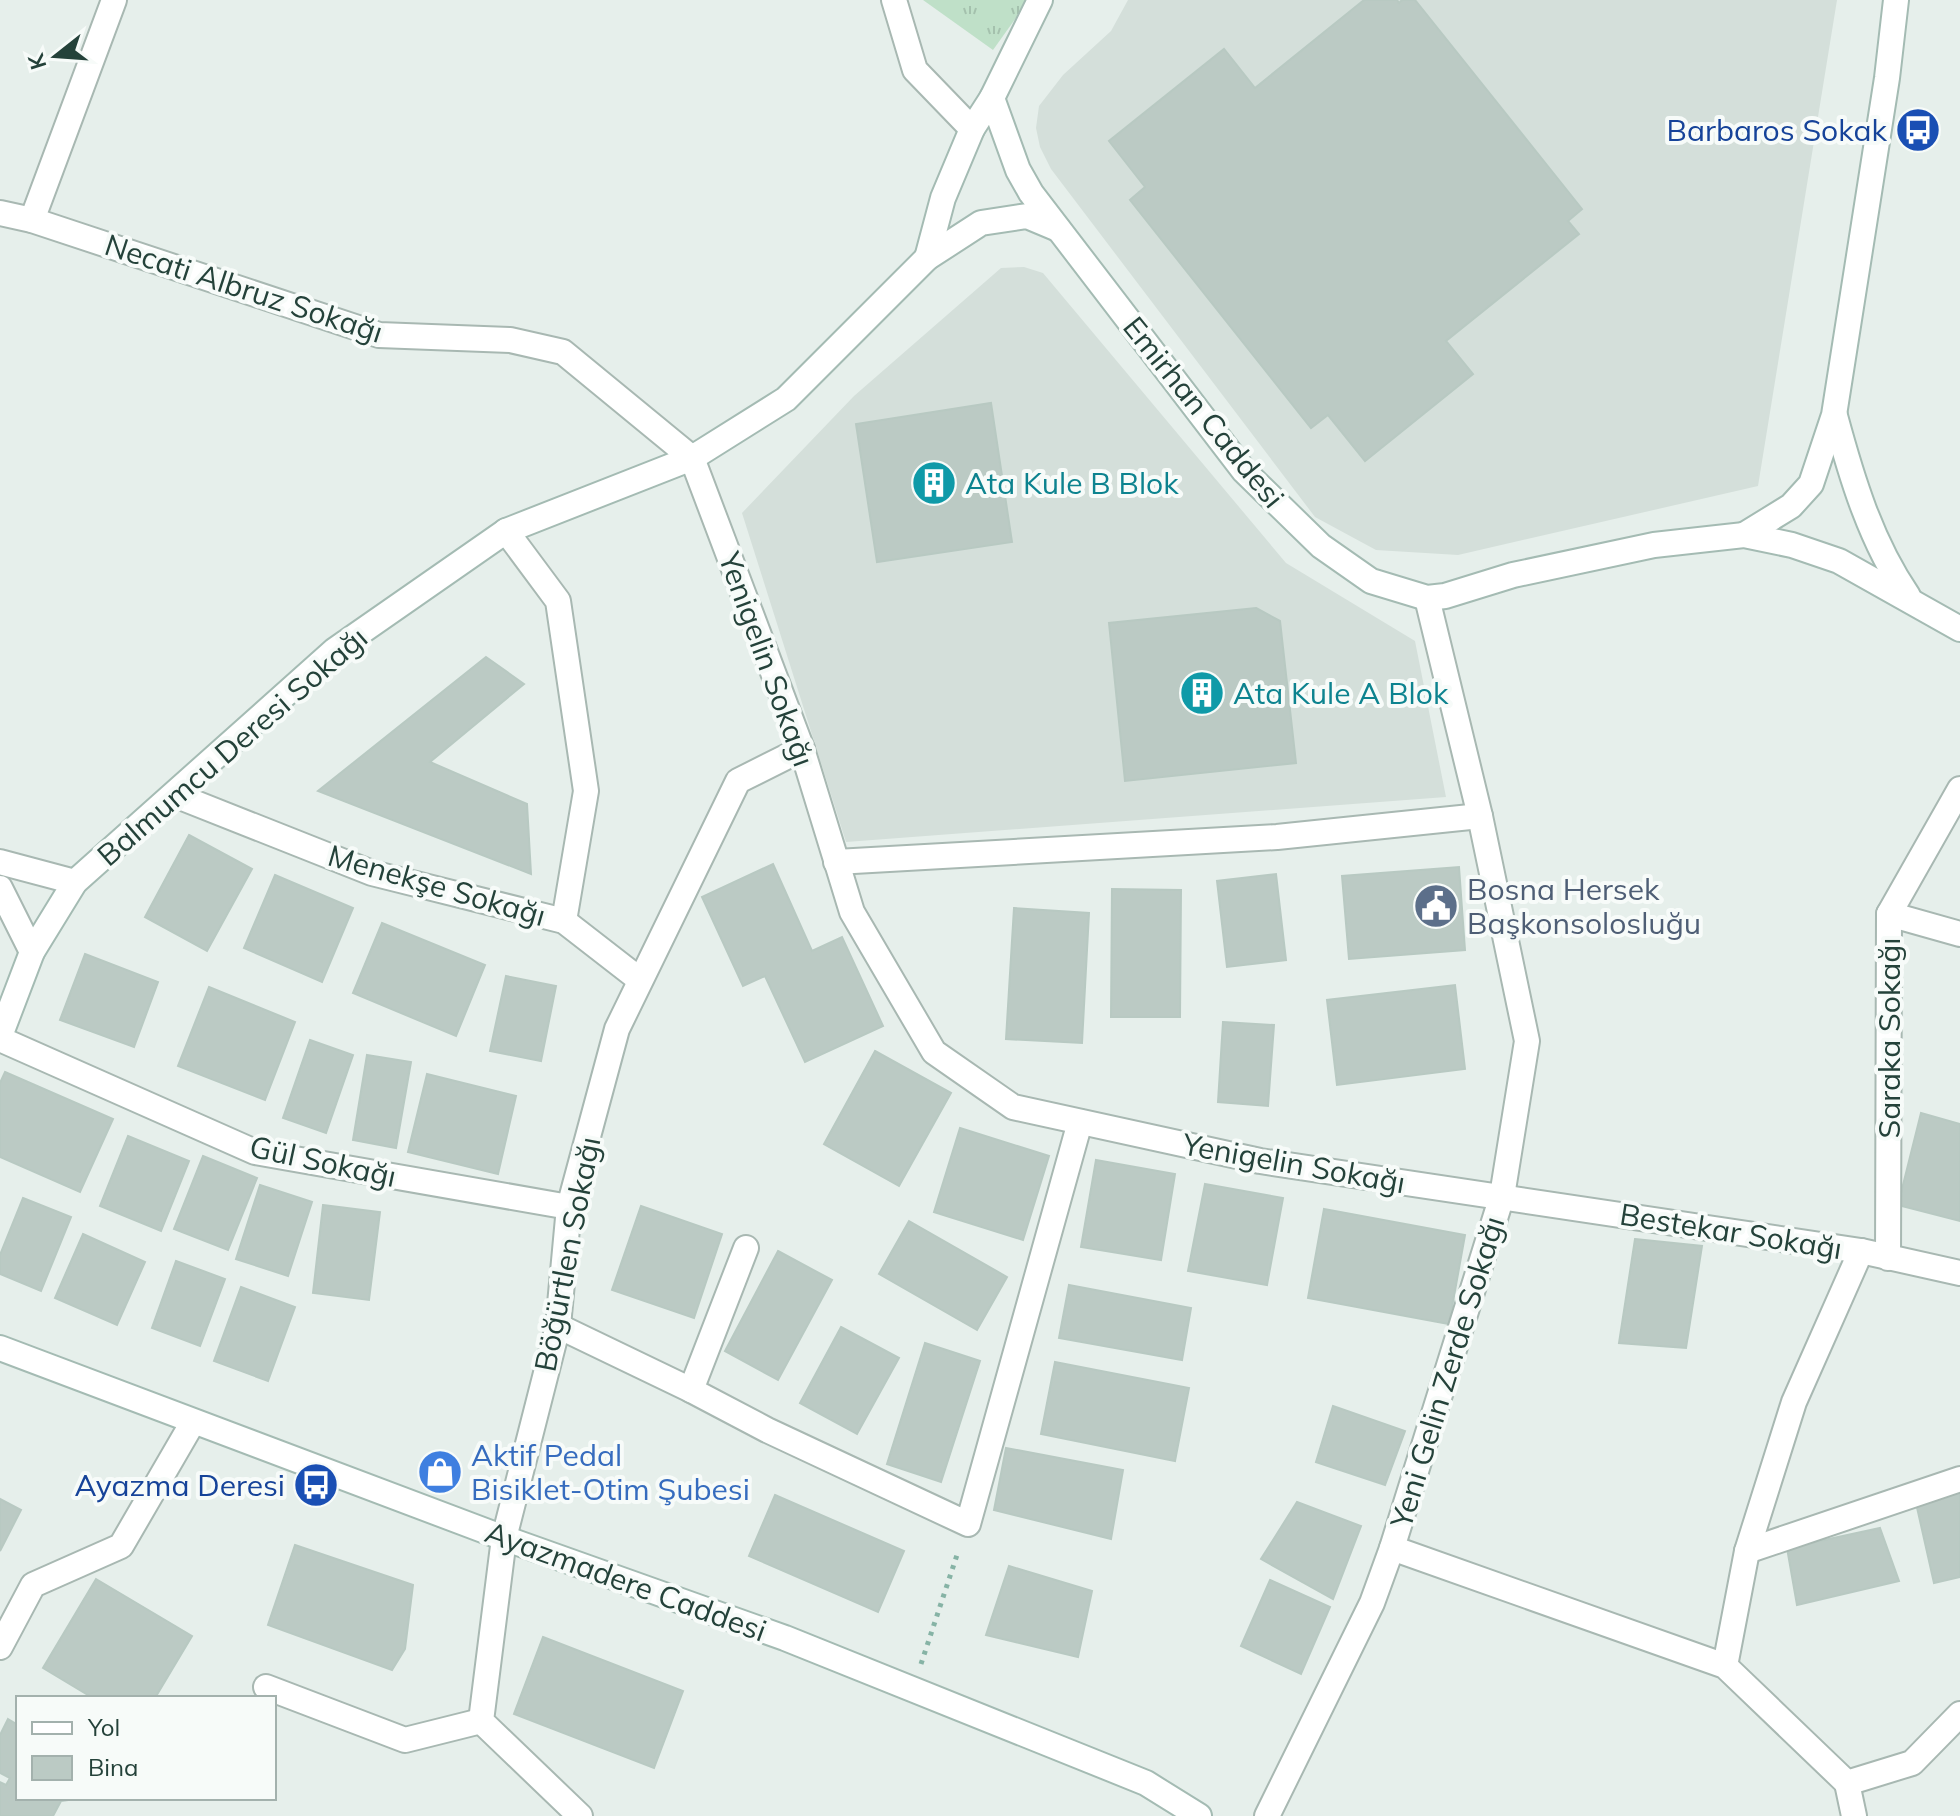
<svg xmlns="http://www.w3.org/2000/svg" width="1960" height="1816" viewBox="0 0 1960 1816" font-family="Mulish,sans-serif">
  <style>
    .built { fill: #d4dfda }
    .park { fill: url(#park-tufts) }
    .building { fill: #bbcac4; stroke: #b8c9c2; stroke-width: 2 }
    .lines { fill: none; stroke-linecap: round; stroke-linejoin: round }
    .street-casing { stroke: #a8b8b2; stroke-width: 28 }
    .secondary-casing { stroke: #a4bbb3; stroke-width: 28 }
    .path { stroke: #86b3a5; stroke-width: 5; stroke-dasharray: 4 6; stroke-linecap: butt }
    .street { stroke: #fff; stroke-width: 24 }
    .secondary { stroke: #fff; stroke-width: 24 }
    .labels { text-anchor: middle; dominant-baseline: central; stroke-width: 8; stroke-linejoin: round; paint-order: stroke }
    .transit-label { font-size: 30px; fill: #164399; stroke: #f7fbf9; text-anchor: end }
    .street-label { font-size: 30px; fill: #24423a; stroke: #f7fbf9 }
    .culture-label { font-size: 30px; fill: #0d838f; stroke: #f7fbf9; text-anchor: start }
    .service-label { font-size: 30px; fill: #4e5e75; stroke: #f7fbf9; text-anchor: start }
    .shop-label { font-size: 30px; fill: #366cbe; stroke: #f7fbf9; text-anchor: start }
  </style>
  <defs>
    <pattern id="park-tufts" width="24" height="20" patternUnits="userSpaceOnUse" patternTransform="scale(2)"><rect width="24" height="20" fill="#bfe0c8"/><path d="M3 7l-1-3M5 7V3M7 7l1-3M15 17l-1-3M17 17v-4M19 17l1-3" fill="none" stroke="#a4c1ad"/></pattern>
  </defs>
  <rect width="100%" height="100%" fill="#e6efeb"/>
  <g class="built">
    <polygon points="1128,0 1837,0 1758,486 1458,555 1376,550 1315,517 1051,169 1040,147 1036,128 1039,106 1063,75 1111,31"/>
    <polygon points="1024,267 1043,273 1286,563 1415,641 1446,797 846,842 742,513 854,396 1001,268"/>
  </g>
  <polygon class="park" points="923,0 1026,0 1028,1 993,50"/>
  <g class="building">
    <polygon points="1364,0 1397,0 1399,3 1402,0 1415,0 1582,209 1568,221 1579,234 1446,341 1473,374 1365,461 1328,415 1311,428 1130,200 1145,187 1109,141 1224,49 1255,88"/>
    <polygon points="991,403 1012,542 877,562 856,424"/>
    <polygon points="1256,608 1280,621 1296,763 1125,781 1109,623"/>
    <polygon points="486,657 524,684 430,762 527,804 531,874 318,791"/>
    <polygon points="189,835 252,869 207,951 145,917"/>
    <polygon points="773,864 812,951 842,937 883,1026 805,1062 765,976 743,986 702,897"/>
    <polygon points="1459,867 1465,950 1349,959 1342,876"/>
    <polygon points="1276,874 1286,960 1227,967 1217,881"/>
    <polygon points="275,875 353,908 322,982 244,948"/>
    <polygon points="1112,889 1181,890 1180,1017 1111,1017"/>
    <polygon points="1014,908 1089,913 1082,1043 1006,1039"/>
    <polygon points="382,923 485,965 456,1036 353,993"/>
    <polygon points="85,954 158,982 134,1047 60,1020"/>
    <polygon points="506,976 556,986 541,1061 490,1051"/>
    <polygon points="1455,985 1465,1069 1337,1085 1327,1000"/>
    <polygon points="209,987 295,1022 265,1100 178,1066"/>
    <polygon points="1223,1022 1274,1025 1268,1106 1218,1102"/>
    <polygon points="310,1040 353,1055 326,1133 283,1118"/>
    <polygon points="875,1051 951,1093 899,1186 824,1144"/>
    <polygon points="367,1055 411,1062 396,1148 353,1140"/>
    <polygon points="5,1072 113,1119 80,1192 0,1157 0,1083"/>
    <polygon points="427,1074 516,1096 498,1174 408,1152"/>
    <polygon points="1921,1113 1960,1124 1960,1221 1898,1205"/>
    <polygon points="960,1128 1049,1156 1023,1240 934,1212"/>
    <polygon points="128,1136 189,1161 161,1231 100,1206"/>
    <polygon points="203,1156 257,1178 228,1250 174,1229"/>
    <polygon points="1096,1160 1175,1174 1161,1260 1081,1247"/>
    <polygon points="1205,1184 1283,1198 1267,1285 1188,1271"/>
    <polygon points="260,1185 312,1202 288,1276 236,1259"/>
    <polygon points="23,1198 71,1217 41,1291 0,1274 0,1255"/>
    <polygon points="323,1205 380,1212 369,1300 313,1293"/>
    <polygon points="641,1206 722,1234 694,1318 612,1290"/>
    <polygon points="1324,1209 1465,1235 1449,1324 1308,1298"/>
    <polygon points="909,1221 1007,1277 977,1330 879,1274"/>
    <polygon points="83,1234 145,1262 117,1325 55,1298"/>
    <polygon points="1635,1239 1702,1246 1686,1348 1619,1343"/>
    <polygon points="778,1251 832,1280 778,1380 725,1351"/>
    <polygon points="176,1261 225,1279 200,1346 152,1328"/>
    <polygon points="1069,1285 1191,1308 1182,1360 1059,1338"/>
    <polygon points="241,1287 295,1307 268,1381 214,1361"/>
    <polygon points="841,1327 899,1358 857,1434 800,1403"/>
    <polygon points="925,1343 980,1361 941,1482 887,1464"/>
    <polygon points="1055,1362 1189,1388 1175,1461 1041,1434"/>
    <polygon points="1333,1406 1405,1431 1385,1485 1316,1462"/>
    <polygon points="1006,1448 1123,1470 1111,1539 994,1510"/>
    <polygon points="1960,1491 1960,1577 1934,1583 1916,1503"/>
    <polygon points="775,1495 904,1551 878,1612 749,1556"/>
    <polygon points="0,1499 21,1510 0,1551"/>
    <polygon points="1297,1502 1361,1526 1333,1599 1261,1559"/>
    <polygon points="1880,1528 1899,1581 1797,1605 1787,1548"/>
    <polygon points="295,1545 413,1585 405,1649 392,1670 268,1625"/>
    <polygon points="1009,1566 1092,1591 1078,1657 986,1635"/>
    <polygon points="96,1579 192,1636 155,1698 93,1698 43,1668"/>
    <polygon points="1270,1580 1330,1607 1301,1674 1241,1646"/>
    <polygon points="543,1637 683,1691 654,1768 514,1714"/>
    <polygon points="8,1719 18,1725 18,1798 83,1798 61,1801 53,1816 0,1816 0,1782 6,1785 10,1778 0,1773 0,1735"/>
  </g>
  <g class="lines">
    <g class="street-casing">
      <g id="street">
        <polyline points="894,0 915,70 972,129"/>
        <polyline points="0,213 32,220 379,335 510,340 563,352 692,458 802,749 852,912 934,1052 1013,1107 1260,1161 1861,1251 1960,1273"/>
        <polyline points="32,220 114,0"/>
        <polyline points="506,531 558,601 586,791 564,921"/>
        <polyline points="175,795 372,873 564,921 640,980"/>
        <polyline points="0,862 75,882"/>
        <polyline points="836,862 1277,837 1480,816"/>
        <polyline points="0,888 32,952"/>
        <polyline points="1889,914 1960,934"/>
        <polyline points="0,1039 255,1152 569,1207"/>
        <polyline points="1888,1258 1889,914 1960,789"/>
        <polyline points="558,1326 691,1390 767,1430 968,1524 1080,1122"/>
        <polyline points="691,1390 746,1248"/>
        <polyline points="1392,1548 1725,1666 1847,1783 1912,1763 1960,1714"/>
        <polyline points="1747,1551 1960,1479"/>
        <polyline points="0,1647 33,1585 121,1546 193,1422"/>
        <polyline points="1725,1666 1747,1551 1794,1402 1861,1251"/>
        <polyline points="266,1687 405,1740 481,1721"/>
        <polyline points="1847,1783 1854,1816"/>
        <polyline points="580,1816 481,1721 504,1538 558,1326 569,1207 617,1029 738,781 802,749"/>
        <polyline points="1267,1816 1372,1603 1392,1548 1502,1196 1527,1041 1480,816 1427,598"/>
      </g>
    </g>
    <g class="secondary-casing">
      <g id="secondary">
        <polyline points="992,98 1018,170 1031,193 1244,471 1321,546 1371,581 1427,598 1445,596 1513,575 1654,545 1744,535 1792,545 1839,561 1960,629"/>
        <polyline points="927,258 943,198 972,129 992,98 1040,0"/>
        <path d="M1835,416C1852,479 1871,542 1908,596"/>
        <polyline points="1744,535 1791,506 1811,484 1834,415 1887,78 1896,0"/>
        <polyline points="0,1036 32,952 75,882 335,650 506,531 692,458 786,399 927,258 981,223 1027,216 1058,229"/>
        <polyline points="0,1348 504,1538 785,1638 1146,1783 1199,1816"/>
      </g>
    </g>
    <polyline class="path" points="921,1664 958,1552"/>
    <use href="#street" class="street"/>
    <use href="#secondary" class="secondary"/>
  </g>
  <defs>
    <g id="bus-disc" transform="scale(2.3)"><circle r="9.5" fill="#1a4fb4" stroke="#f7fbf9"/><path d="M-5-6H5V4H4V6H2V4H-2V6H-4V4H-5ZM-3.5-4V0h7V-4ZM-3.5 1.2v1.5H-2V1.2ZM2 1.2v1.5H3.5V1.2Z" fill="#fff"/></g>
    <g id="building-disc" transform="scale(2.3)"><circle r="9.5" fill="#0f9aa8" stroke="#f7fbf9"/><path d="M-4-6H4V6H1V3H-1V6H-4ZM-2.5-4.3h1.7v1.8h-1.7ZM.8-4.3h1.7v1.8H.8ZM-2.5-1h1.7V.8h-1.7ZM.8-1h1.7V.8H.8Z" fill="#fff"/></g>
    <g id="civic-disc" transform="scale(2.3)"><circle r="9.5" fill="#5c6f8a" stroke="#f7fbf9"/><path d="M-.6-6.5H3V-4.5H.6V-3L4-1V1h2V6H-6V1h2V-1L-.6-3ZM-1.2 2.5V6h2.4V2.5Z" fill="#fff"/></g>
    <g id="shop-disc" transform="scale(2.3)"><circle r="9.5" fill="#3f7fe0" stroke="#f7fbf9"/><path d="M-5-2.5h2.3a2.7 3.5 0 0 1 5.4 0H5L5.5 6h-11ZM-1.5-2.5h3a1.5 2.3 0 0 0-3 0Z" fill="#fff"/></g>
  </defs>
  <g fill-rule="evenodd">
    <use href="#bus-disc" x="1918" y="130"/>
    <use href="#building-disc" x="934" y="483"/>
    <use href="#building-disc" x="1202" y="693"/>
    <use href="#civic-disc" x="1436" y="906"/>
    <use href="#shop-disc" x="440" y="1472"/>
    <use href="#bus-disc" x="316" y="1485"/>
  </g>
  <g class="labels">
    <g class="transit-label">
      <text x="1887" y="130">Barbaros Sokak</text>
      <text x="285" y="1485">Ayazma Deresi</text>
    </g>
    <g class="street-label">
      <text transform="translate(244 288) rotate(18)">Necati Albruz Sokağı</text>
      <text transform="translate(1204 412) rotate(51)">Emirhan Caddesi</text>
      <text transform="translate(767 659) rotate(70)">Yenigelin Sokağı</text>
      <text transform="translate(232 746) rotate(-41)">Balmumcu Deresi Sokağı</text>
      <text transform="translate(437 885) rotate(16)">Menekşe Sokağı</text>
      <text transform="translate(1889 1038) rotate(-90)">Saraka Sokağı</text>
      <text transform="translate(323 1161) rotate(12)">Gül Sokağı</text>
      <text transform="translate(1294 1163) rotate(10)">Yenigelin Sokağı</text>
      <text transform="translate(1731 1231) rotate(9)">Bestekar Sokağı</text>
      <text transform="translate(567 1254) rotate(-79)">Böğürtlen Sokağı</text>
      <text transform="translate(1447 1372) rotate(-73)">Yeni Gelin Zerde Sokağı</text>
      <text transform="translate(626 1581) rotate(20)">Ayazmadere Caddesi</text>
    </g>
    <g class="culture-label">
      <text x="965" y="483">Ata Kule B Blok</text>
      <text x="1233" y="693">Ata Kule A Blok</text>
    </g>
    <g class="service-label">
      <text x="1467" y="889">Bosna Hersek<tspan x="1467" dy="34">Başkonsolosluğu</tspan></text>
    </g>
    <g class="shop-label">
      <text x="471" y="1455">Aktif Pedal<tspan x="471" dy="34">Bisiklet-Otim Şubesi</tspan></text>
    </g>
  </g>
  <rect x="16" y="1696" width="260" height="104" fill="#f7fbf9" stroke="#a3b1ad" stroke-width="2"/>
  <rect x="32" y="1722" width="40" height="12" fill="#ffffff" stroke="#a3b1ad" stroke-width="2"/>
  <text x="88" y="1736" font-size="24" fill="#24423a">Yol</text>
  <rect x="32" y="1756" width="40" height="24" fill="#bbcac4" stroke="#a3b1ad" stroke-width="2"/>
  <text x="88" y="1776" font-size="24" fill="#24423a">Bina</text>
  <g transform="translate(56 56) rotate(253)" stroke="#f7fbf9" stroke-width="6" paint-order="stroke">
  <path d="M0-6L14 30L0 20L-14 30Z" fill="#24423a"/>
  <text y="-12" font-size="22" font-weight="bold" text-anchor="middle" fill="#24423a">K</text>
  </g>
</svg>
